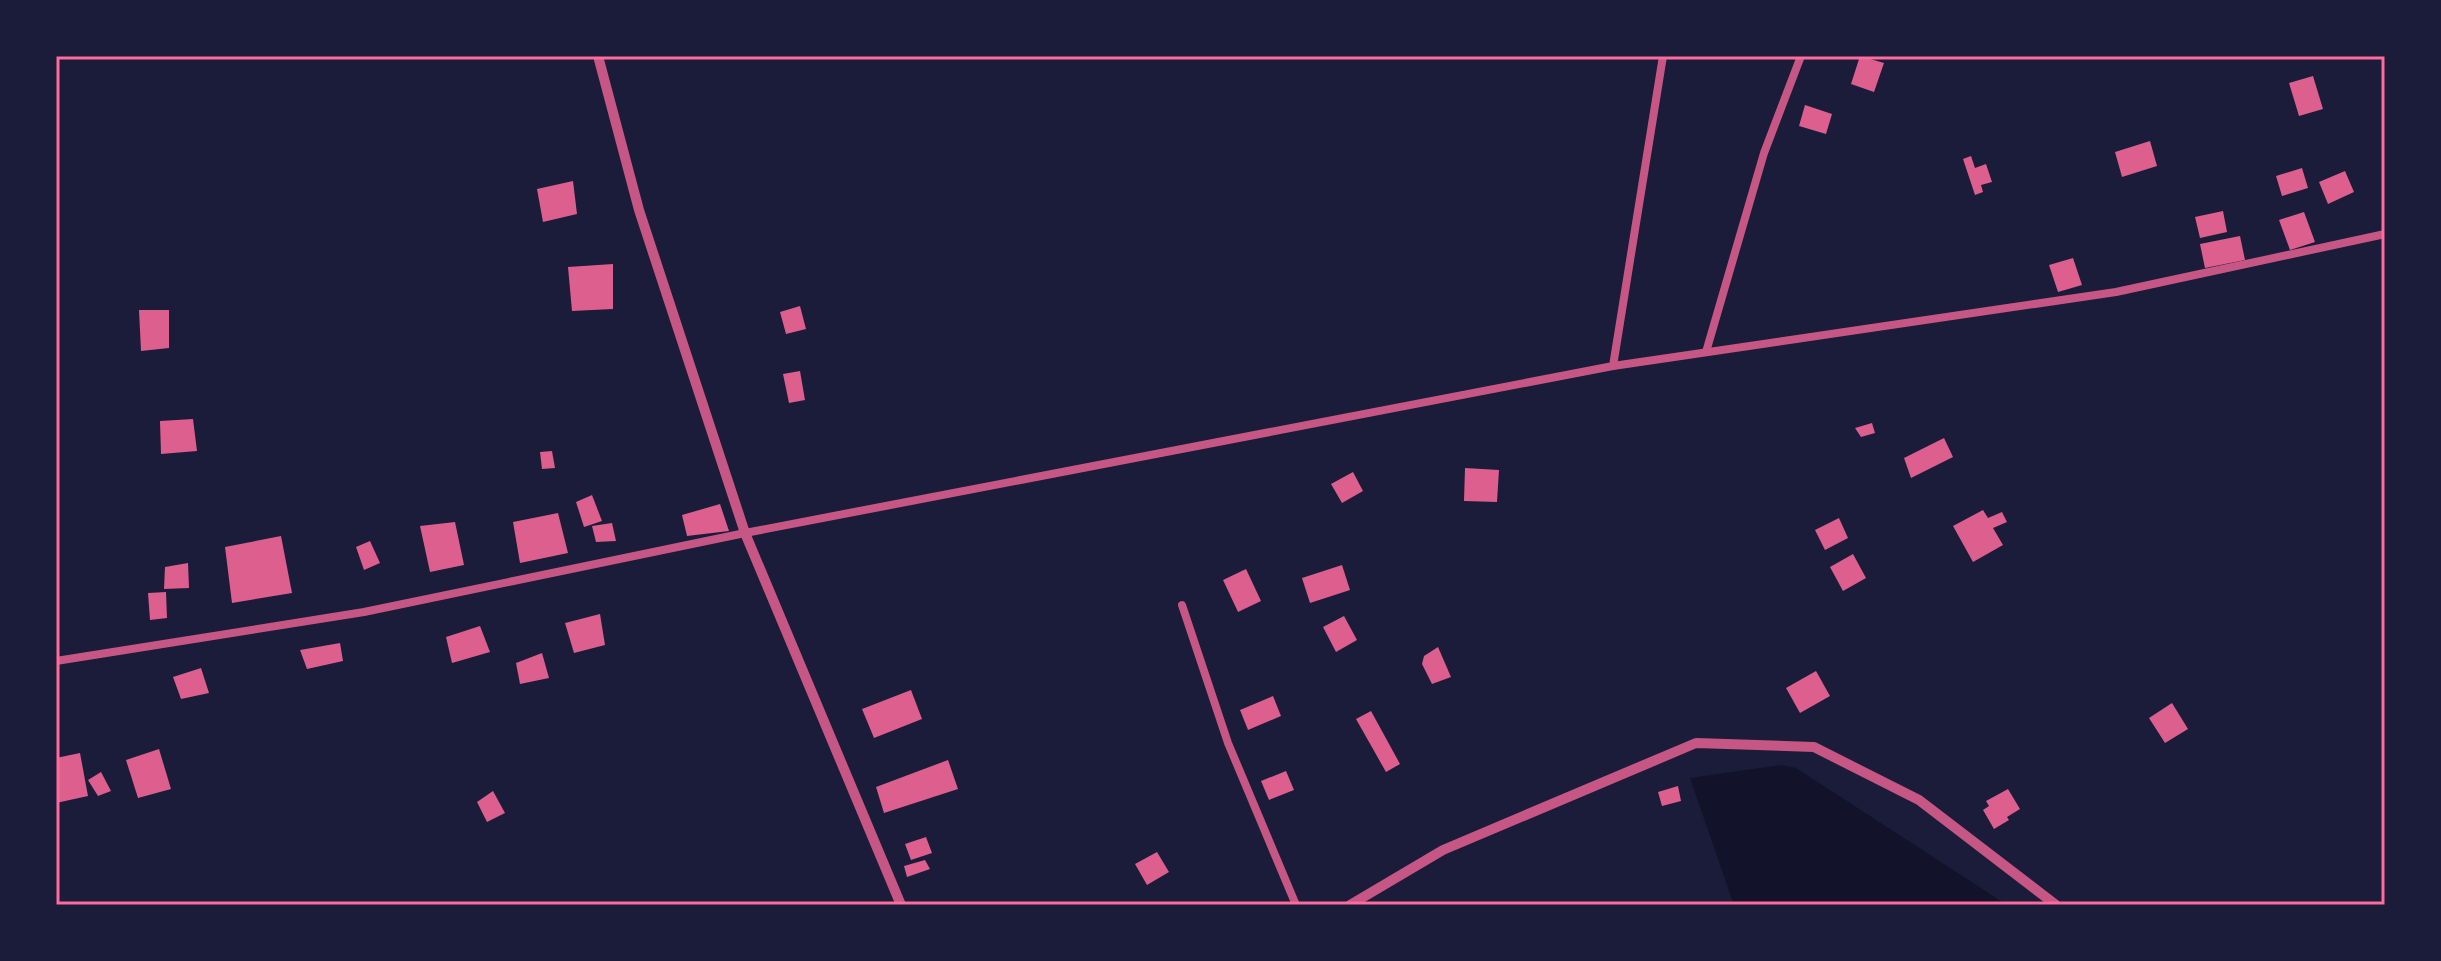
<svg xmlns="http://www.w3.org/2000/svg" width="2441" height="961" viewBox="0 0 2441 961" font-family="'Exo 2',sans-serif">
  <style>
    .water { fill: #12122b }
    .building { fill: #dd5f8e }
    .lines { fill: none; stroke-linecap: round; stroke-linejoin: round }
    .minor { stroke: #c65784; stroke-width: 8 }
    .tertiary { stroke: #c65784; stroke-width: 10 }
    .neatline { fill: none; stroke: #ff6b9d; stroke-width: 3 }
  </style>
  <rect width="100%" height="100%" fill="#1b1b3a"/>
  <polygon class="water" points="1781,765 1796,768 2007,905 1734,905 1690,778"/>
  <g class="building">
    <polygon points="1860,56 1884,63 1874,92 1851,84"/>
    <polygon points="2313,76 2323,109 2299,116 2289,83"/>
    <polygon points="1805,105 1832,114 1826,134 1799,126"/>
    <polygon points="2150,141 2157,166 2122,177 2115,152"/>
    <polygon points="1971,156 1975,168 1986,164 1992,182 1981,185 1983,192 1975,195 1963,159"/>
    <polygon points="2302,168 2308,188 2282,196 2276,176"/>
    <polygon points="2345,171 2354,192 2328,204 2319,182"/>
    <polygon points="573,181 577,214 543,222 537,189"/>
    <polygon points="2223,211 2227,232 2200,238 2195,217"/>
    <polygon points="2304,212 2315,242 2290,250 2279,220"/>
    <polygon points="2240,236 2245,260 2205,268 2200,244"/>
    <polygon points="2073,258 2082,285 2058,292 2049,265"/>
    <polygon points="613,264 613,309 572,311 568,267"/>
    <polygon points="800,306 806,329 786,334 780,312"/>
    <polygon points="139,310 169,310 169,348 141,351"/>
    <polygon points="800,371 805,400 789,403 783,374"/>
    <polygon points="193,419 197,451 161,454 160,421"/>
    <polygon points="1872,423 1875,433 1861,437 1855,428"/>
    <polygon points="1944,438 1953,457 1911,478 1904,458"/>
    <polygon points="552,451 555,468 542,469 540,452"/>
    <polygon points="1465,468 1499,470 1497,502 1464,501"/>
    <polygon points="1353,472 1363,491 1342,503 1331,484"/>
    <polygon points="592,495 602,521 584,527 576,502"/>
    <polygon points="720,504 729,531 687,536 682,515"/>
    <polygon points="1983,510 1988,518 2002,512 2007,522 1993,528 2003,545 1973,562 1953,526"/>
    <polygon points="558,513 568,553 520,563 513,522"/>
    <polygon points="1839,518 1848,538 1825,550 1815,530"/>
    <polygon points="455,522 464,565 430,572 420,526"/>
    <polygon points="612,523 616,541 596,542 592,526"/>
    <polygon points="281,536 292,593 232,603 225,547"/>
    <polygon points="370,541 380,563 364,570 356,547"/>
    <polygon points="1853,554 1866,578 1843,591 1830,567"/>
    <polygon points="188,563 189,588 164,589 165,567"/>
    <polygon points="1342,565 1350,590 1310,603 1302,578"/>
    <polygon points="1246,569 1261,601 1238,612 1223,580"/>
    <polygon points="166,592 167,618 150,620 148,593"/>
    <polygon points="600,614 605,645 574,653 565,623"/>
    <polygon points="1344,616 1357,640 1336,652 1323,627"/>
    <polygon points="480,626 490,652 452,663 446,637"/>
    <polygon points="340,643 343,661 307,669 300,650"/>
    <polygon points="1438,647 1451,677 1432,684 1422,664 1424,656"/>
    <polygon points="542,653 549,678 520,684 516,663"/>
    <polygon points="201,668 209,693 181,699 173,677"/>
    <polygon points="1816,671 1830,696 1800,713 1786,688"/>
    <polygon points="911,690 922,719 874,738 862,709"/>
    <polygon points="1273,696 1281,716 1248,730 1240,710"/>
    <polygon points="2172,703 2188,729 2165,743 2149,718"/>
    <polygon points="1371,711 1400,764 1386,772 1356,719"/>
    <polygon points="159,749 171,789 138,798 126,760"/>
    <polygon points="80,753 88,796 56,803 56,758"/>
    <polygon points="948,760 958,789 884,813 876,787"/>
    <polygon points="1286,771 1294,790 1269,800 1261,781"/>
    <polygon points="101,772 111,791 98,796 88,780"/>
    <polygon points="1678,786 1681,801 1662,806 1658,792"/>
    <polygon points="2008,789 2020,809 2007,817 2009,820 1994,829 1983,810 1989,806 1986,801"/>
    <polygon points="493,791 505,813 487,822 477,802"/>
    <polygon points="926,837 932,853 911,860 905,844"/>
    <polygon points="1157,852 1169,872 1147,885 1135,864"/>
    <polygon points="925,860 930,869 907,877 904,866"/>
  </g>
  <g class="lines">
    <g class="minor">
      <polyline points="1706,352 1764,153 1801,56"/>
      <polyline points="1613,366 2116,292 2385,234"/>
      <polyline points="1182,605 1228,743 1296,905"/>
      <polyline points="56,661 364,612 745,533 1613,366 1663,56"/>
    </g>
    <g class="tertiary">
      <polyline points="598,56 639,210 745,533 901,905"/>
      <polyline points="1350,905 1443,850 1696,743 1814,747 1919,800 2056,905"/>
    </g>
  </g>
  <rect width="2441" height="961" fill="none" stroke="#1b1b3a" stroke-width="116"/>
  <rect x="58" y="58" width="2325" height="845" class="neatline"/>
</svg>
